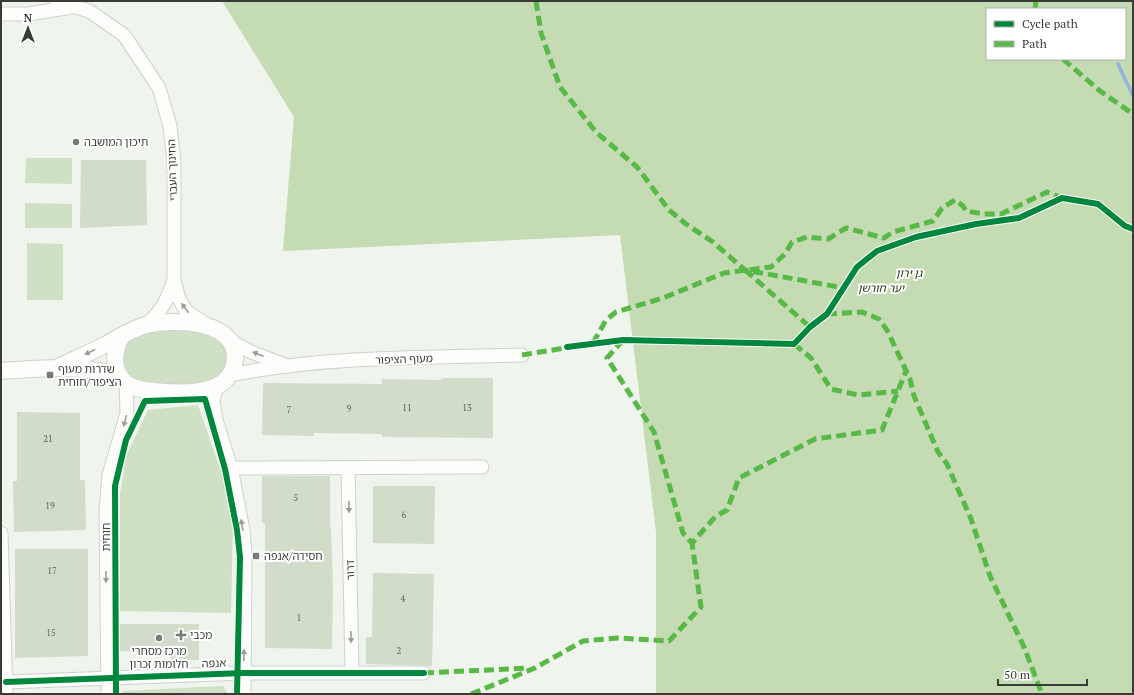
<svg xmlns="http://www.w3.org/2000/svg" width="1134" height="695" viewBox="0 0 1134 695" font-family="'PT Serif','Noto Sans Hebrew',serif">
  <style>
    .green { fill: #d0e0c4 }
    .forest { fill: #c5dbb4; fill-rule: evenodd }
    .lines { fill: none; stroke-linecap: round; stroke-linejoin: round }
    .stream { stroke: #95b4d9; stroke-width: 3.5 }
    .building { fill: #d2dccb }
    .minor-casing { stroke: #ced1cc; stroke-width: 15 }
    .tertiary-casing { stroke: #ced1cc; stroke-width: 18 }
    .minor { stroke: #fdfdfc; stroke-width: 13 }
    .tertiary { stroke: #fdfdfc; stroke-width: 16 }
    .quiet { stroke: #58b947; stroke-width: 5; stroke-dasharray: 10 5; stroke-linecap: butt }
    .cycleway-casing { stroke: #fff; stroke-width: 8 }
    .cycleway { stroke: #00873e; stroke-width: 6 }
    .oneway { fill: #9b9c99 }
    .poi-dot { fill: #797c76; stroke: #fff; stroke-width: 1.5 }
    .labels { text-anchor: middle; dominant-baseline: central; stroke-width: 4; stroke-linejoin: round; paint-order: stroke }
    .number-label { font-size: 9px; fill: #5f645b }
    .poi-label { font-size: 11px; fill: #393c36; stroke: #fff; text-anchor: start }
    .street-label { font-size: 11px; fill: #393c36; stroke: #fff }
    .park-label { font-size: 11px; font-style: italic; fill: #203708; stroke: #fff }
  </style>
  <rect width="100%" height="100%" fill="#eff4ec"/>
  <g class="green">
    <polygon points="26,158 72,158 72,184 25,183"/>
    <polygon points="25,203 72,204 72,228 25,228"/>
    <polygon points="27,243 63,244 63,300 27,300"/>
    <path d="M184,327L218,337C221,341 225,346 226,350C231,365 219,381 204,385C195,387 183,385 174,385C161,386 143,387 132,378C125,373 121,362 123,354C128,325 161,330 184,327Z"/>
    <polygon points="198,405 222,474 233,519 231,613 120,611 120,495 126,456 148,410"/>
    <polygon points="223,686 228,694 122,694 122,691"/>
  </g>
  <path class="forest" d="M222,1H1133V694H656V532L620,235L283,251L294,117ZM987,9H1125V59H987Z"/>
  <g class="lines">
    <polyline class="stream" points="1118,64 1133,96"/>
  </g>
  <g class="building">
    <polygon points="81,160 146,160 147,225 80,228"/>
    <polygon points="441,378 493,378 493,438 382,437 382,434 314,433 314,436 262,435 263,383 382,384 382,379 441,380"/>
    <polygon points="17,412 80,413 80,480 85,480 86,530 14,532 13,481 17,481"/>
    <polygon points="262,476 330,476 330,527 331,527 333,588 332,649 265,648 265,523 262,523"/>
    <polygon points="373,486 435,486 434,544 373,543"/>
    <polygon points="15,549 88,549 88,656 15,658"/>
    <polygon points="373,573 434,574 432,666 366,664 366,637 372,637"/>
    <polygon points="119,624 199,624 199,660 170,660 170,651 119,651"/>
  </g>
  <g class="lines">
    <g class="minor-casing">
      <g id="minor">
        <polyline points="57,1 89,11 124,35 159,88 170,126 174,162 174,280 179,299 186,311 207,325"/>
        <polyline points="1,14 28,14 72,7"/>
        <path d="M146,325C163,310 167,300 174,280"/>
        <polyline points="230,341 251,352 285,365"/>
        <path d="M230,375C325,356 425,358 522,355"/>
        <polyline points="216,387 213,402 216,420 231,468 243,530 245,555 244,694"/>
        <polyline points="231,468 482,467"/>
        <polyline points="348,468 352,672"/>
        <polyline points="1,533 6,694"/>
        <polyline points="6,682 244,673 424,673"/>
        <polyline points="108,694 106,511 109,475 127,413 126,382"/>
      </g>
    </g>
    <g class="tertiary-casing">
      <g id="tertiary">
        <path d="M58,367C74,360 89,353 105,345C118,338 131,329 146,325C175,318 244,320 234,365C232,374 225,382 217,386C203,393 182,393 167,392C156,391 143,391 133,387C111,378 112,353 122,336"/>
        <path d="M1,371C41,368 82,364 120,376"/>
      </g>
    </g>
    <use href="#minor" class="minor"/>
    <use href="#tertiary" class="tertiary"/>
    <g class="quiet">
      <polyline points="536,1 541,33 560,87 596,132 637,167 669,210 686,224 713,242 745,270 844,288"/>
      <polyline points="1035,9 1036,1"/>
      <polyline points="1063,59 1100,91 1133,114"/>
      <polyline points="745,270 810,327"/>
      <polyline points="827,314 862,312 879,319 887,330 910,379 914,396 938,452 947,464 971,519 990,576 1024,647 1042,694"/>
      <polyline points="623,340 607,358 654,432 683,533 692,543 716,516 727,510 739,478 815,439 882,430 906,371"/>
      <polyline points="593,343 606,320 616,312 663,298 724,273 771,267 785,254 792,242 807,237 828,239 846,228 884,238 893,232 933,221 942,208 955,200 963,206 966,211 984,214 1001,214 1047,192 1062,198"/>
      <polyline points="794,344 811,358 831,389 858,395 898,391"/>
      <polyline points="522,355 571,347"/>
      <polyline points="424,673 529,668"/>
      <polyline points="471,694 535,668 583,641 618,638 669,641 701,607 692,543"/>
    </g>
    <g class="cycleway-casing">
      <g id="cycleway">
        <polyline points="567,347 623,340 794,344 810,327 827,314 857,267 877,251 916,237 976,224 1019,218 1062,198 1098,204 1125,226 1133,229"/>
        <polyline points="6,682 244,673 424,673"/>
        <polyline points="116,694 115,486 126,440 145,401 205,399 225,469 237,530 240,557 237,694"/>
      </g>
    </g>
    <use href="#cycleway" class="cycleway"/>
  </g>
  <defs><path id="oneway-solid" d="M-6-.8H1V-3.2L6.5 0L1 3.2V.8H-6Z"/></defs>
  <g class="oneway">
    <use href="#oneway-solid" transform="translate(185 308) rotate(-127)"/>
    <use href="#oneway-solid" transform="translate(90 352) rotate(154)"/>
    <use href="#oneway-solid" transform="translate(258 354) rotate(-159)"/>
    <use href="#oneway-solid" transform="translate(125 421) rotate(104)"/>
    <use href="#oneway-solid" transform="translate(349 507) rotate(89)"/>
    <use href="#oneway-solid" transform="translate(242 525) rotate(-99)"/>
    <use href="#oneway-solid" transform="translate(106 577) rotate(89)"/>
    <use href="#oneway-solid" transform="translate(351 637) rotate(89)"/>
    <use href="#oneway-solid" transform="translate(244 655) rotate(-89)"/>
  </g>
  <g class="poi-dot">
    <circle cx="76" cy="142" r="4"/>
    <rect x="46" y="371" width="8" height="8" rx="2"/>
    <rect x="252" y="552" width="8" height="8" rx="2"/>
    <path d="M179 629h4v4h4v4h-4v4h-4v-4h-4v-4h4z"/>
    <circle cx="159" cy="638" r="4"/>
  </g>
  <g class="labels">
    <g class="number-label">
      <text x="407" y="408">11</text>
      <text x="467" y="408">13</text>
      <text x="349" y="409">9</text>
      <text x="289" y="410">7</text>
      <text x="48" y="439">21</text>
      <text x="296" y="498">5</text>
      <text x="50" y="506">19</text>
      <text x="404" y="515">6</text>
      <text x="52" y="571">17</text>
      <text x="403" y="599">4</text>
      <text x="299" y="618">1</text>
      <text x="51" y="633">15</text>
      <text x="399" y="651">2</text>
    </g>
    <g class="poi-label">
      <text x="84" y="142">תיכון המושבה</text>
      <text x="58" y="369">שדרות מעוף<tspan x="58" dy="13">הציפור/חוחית</tspan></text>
      <text x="264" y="556">חסידה/אנפה</text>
      <text x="190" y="635">מכבי</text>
      <text x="159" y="651" text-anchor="middle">מרכז מסחרי<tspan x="159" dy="13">חלומות זכרון</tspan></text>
    </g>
    <g class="street-label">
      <text transform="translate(172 170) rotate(-92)">החינוך העברי</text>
      <text transform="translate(404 359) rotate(-2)">מעוף הציפור</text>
      <text transform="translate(106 537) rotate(-90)">חוחית</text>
      <text transform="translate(350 570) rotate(-91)">דרור</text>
      <text transform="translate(214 663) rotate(-2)">אנפה</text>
    </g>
    <g class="park-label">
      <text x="909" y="273">גן ירון</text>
      <text x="881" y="288">יער חורשן</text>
    </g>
  </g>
  <rect width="1134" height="695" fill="none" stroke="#393c36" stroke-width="4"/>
  <rect x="986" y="8" width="140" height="52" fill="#ffffff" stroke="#b0b1af"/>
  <rect x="994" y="21" width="20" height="6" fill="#00873e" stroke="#b0b1af"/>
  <text x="1022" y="28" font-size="12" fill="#393c36">Cycle path</text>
  <rect x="994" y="41" width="20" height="6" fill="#58b947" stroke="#b0b1af"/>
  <text x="1022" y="48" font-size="12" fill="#393c36">Path</text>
  <g transform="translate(28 28)" stroke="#ffffff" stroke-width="3" paint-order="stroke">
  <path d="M0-3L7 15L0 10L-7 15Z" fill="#393c36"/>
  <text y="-6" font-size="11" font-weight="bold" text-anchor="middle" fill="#393c36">N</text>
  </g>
  <path d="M998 679v6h89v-6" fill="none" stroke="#393c36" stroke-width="2"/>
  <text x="1004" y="679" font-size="12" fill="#393c36" stroke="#ffffff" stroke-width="3" paint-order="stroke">50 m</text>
</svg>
